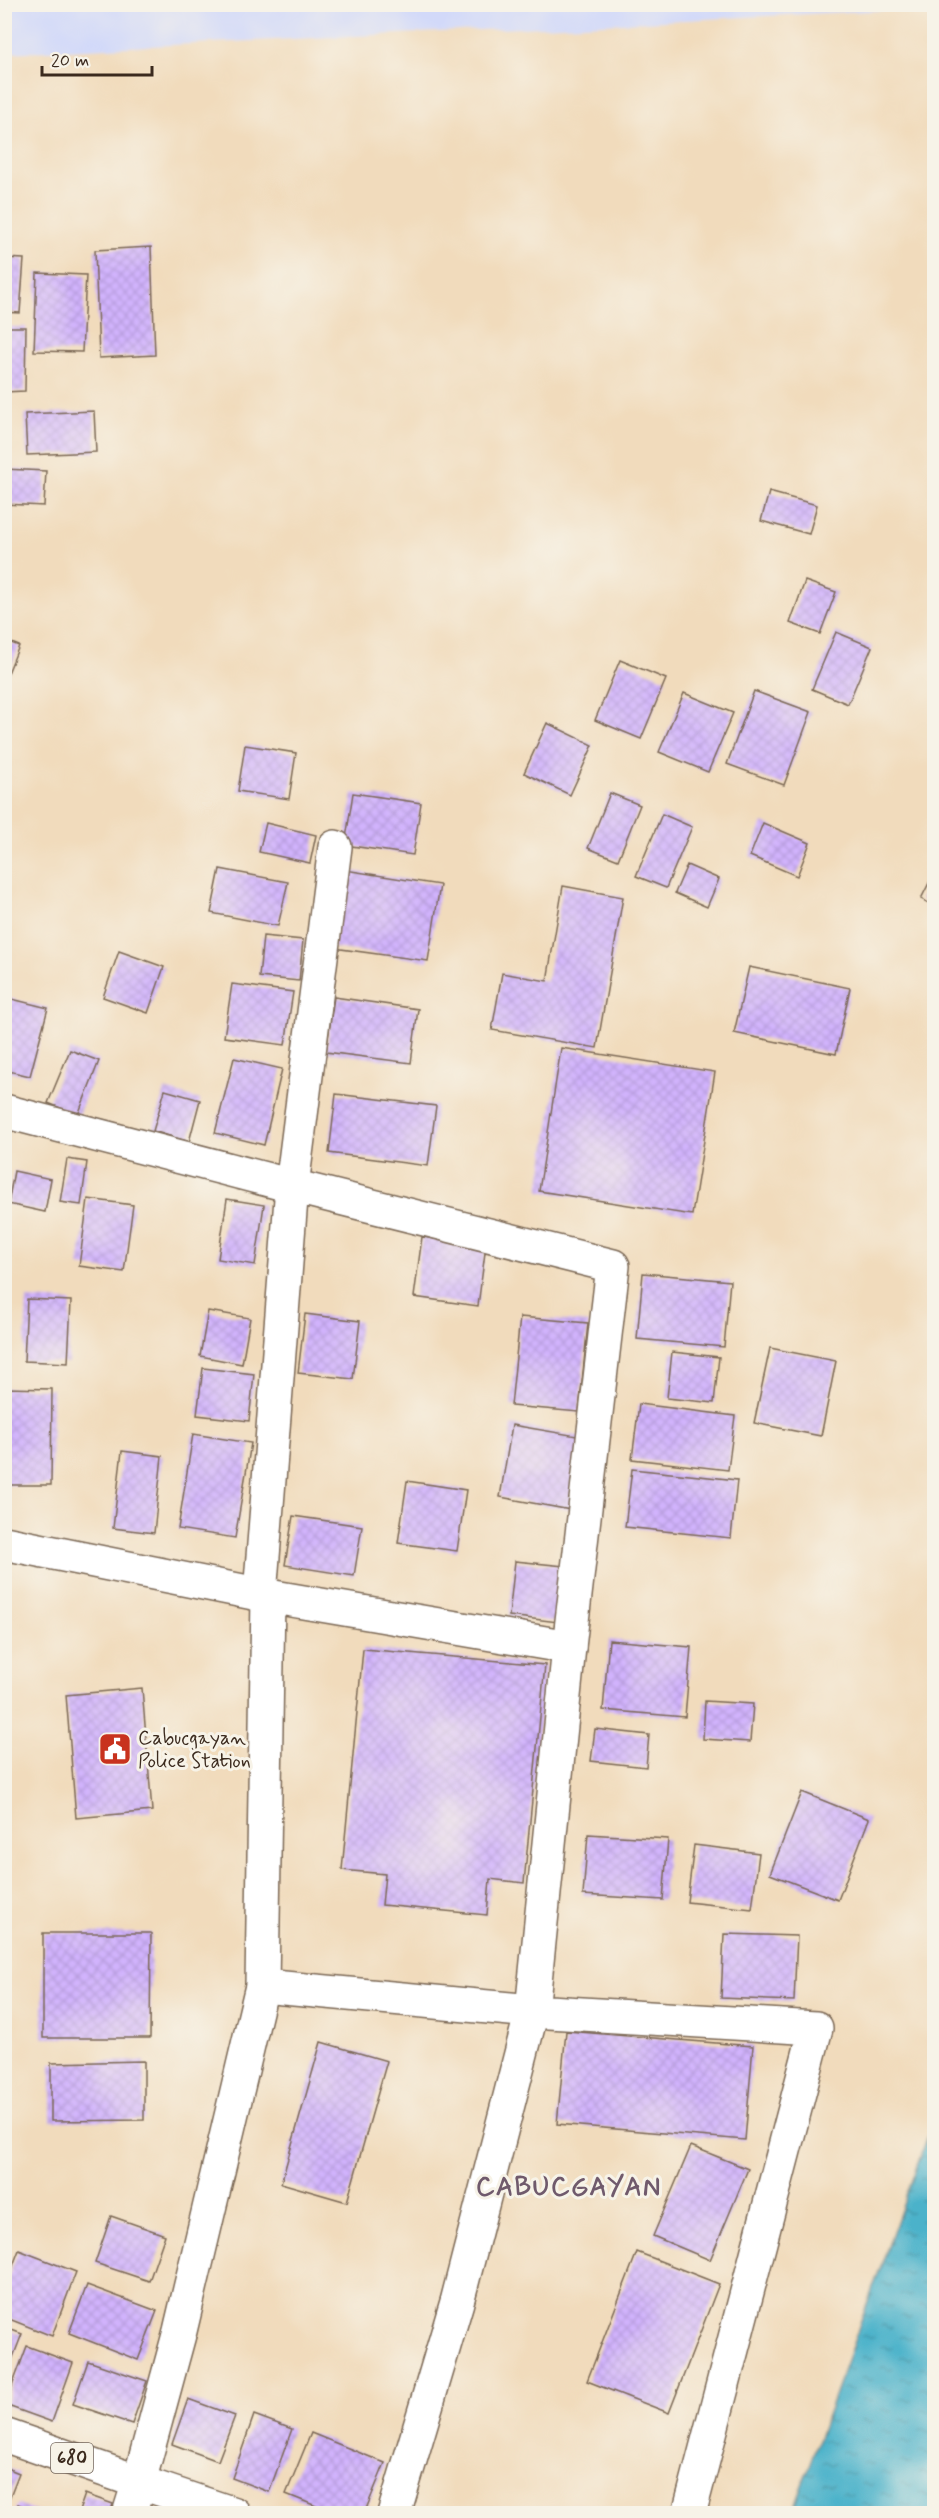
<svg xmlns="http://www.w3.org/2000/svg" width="939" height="2518" viewBox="0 0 939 2518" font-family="Mynerve,sans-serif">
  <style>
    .built { fill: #d2d9f9 }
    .water { fill: url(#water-ripples); stroke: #436e74; stroke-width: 1.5 }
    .building { fill: url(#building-cross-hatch) }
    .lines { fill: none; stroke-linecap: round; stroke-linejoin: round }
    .minor-casing { stroke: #7b6855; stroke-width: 36 }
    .major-casing { stroke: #7b6855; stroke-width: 36 }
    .minor { stroke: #fff; stroke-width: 33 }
    .major { stroke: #fff; stroke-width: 33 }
    .labels { text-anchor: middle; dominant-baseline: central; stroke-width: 6; stroke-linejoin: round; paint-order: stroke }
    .shield { fill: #f7f3e8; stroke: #73665b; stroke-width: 1.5 }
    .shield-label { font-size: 18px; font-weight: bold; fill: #3b2a1e }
    .poi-label { font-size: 20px; fill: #3b2a1e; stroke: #f7f3e8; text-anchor: start }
    .district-label { font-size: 26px; font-weight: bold; letter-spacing: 1.5px; fill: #705a6c; stroke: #f7f3e8 }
  </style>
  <defs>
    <pattern id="water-ripples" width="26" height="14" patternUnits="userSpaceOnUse" patternTransform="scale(1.5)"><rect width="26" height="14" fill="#4bb2ca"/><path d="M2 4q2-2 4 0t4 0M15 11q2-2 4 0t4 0" fill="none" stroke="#4091a3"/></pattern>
    <pattern id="building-cross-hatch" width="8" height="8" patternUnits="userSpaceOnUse" patternTransform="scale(1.5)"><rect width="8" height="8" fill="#d1b3fd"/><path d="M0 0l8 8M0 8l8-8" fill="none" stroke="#b49ad8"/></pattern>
  </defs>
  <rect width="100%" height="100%" fill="#f7f3e8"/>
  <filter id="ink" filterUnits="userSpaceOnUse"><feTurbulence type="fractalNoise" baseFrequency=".0167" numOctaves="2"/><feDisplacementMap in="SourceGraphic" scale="12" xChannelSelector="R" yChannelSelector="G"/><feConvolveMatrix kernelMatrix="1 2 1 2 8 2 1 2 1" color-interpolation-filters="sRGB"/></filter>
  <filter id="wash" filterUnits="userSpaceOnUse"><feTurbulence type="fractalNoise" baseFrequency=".008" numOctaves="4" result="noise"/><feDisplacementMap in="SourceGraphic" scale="24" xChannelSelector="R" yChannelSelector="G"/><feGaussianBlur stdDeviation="1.35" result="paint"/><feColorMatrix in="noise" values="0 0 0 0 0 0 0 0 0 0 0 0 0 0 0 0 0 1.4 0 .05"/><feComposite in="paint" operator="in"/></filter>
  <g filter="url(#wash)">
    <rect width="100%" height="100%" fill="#f1dbbc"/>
    <polygon class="built" points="4,5 5,4 891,5 890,10 5,53"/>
    <polygon class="water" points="934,2119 934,2513 792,2513"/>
    <g id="blocks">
      <g class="building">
        <polygon points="151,247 155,355 99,358 95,250"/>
        <polygon points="4,258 24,259 20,313 4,312"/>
        <polygon points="37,273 86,275 82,352 34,351"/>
        <polygon points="4,327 26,327 25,391 4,392"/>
        <polygon points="94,411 96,452 27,455 25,414"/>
        <polygon points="4,469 46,471 44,506 4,504"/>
        <polygon points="769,492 817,505 809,534 761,521"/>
        <polygon points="805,581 836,592 820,634 790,623"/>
        <polygon points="836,632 872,647 848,704 812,689"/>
        <polygon points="4,640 19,646 6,678 4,678"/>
        <polygon points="620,660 666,679 641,739 595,720"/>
        <polygon points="754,691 811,712 784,785 727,764"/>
        <polygon points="684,693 733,713 708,772 659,752"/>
        <polygon points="547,723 593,745 570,795 524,773"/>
        <polygon points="245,745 296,753 289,799 238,791"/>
        <polygon points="353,793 421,803 413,855 345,845"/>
        <polygon points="610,793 640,805 618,860 588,848"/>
        <polygon points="662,814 692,827 666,888 636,876"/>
        <polygon points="266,823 316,835 310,863 259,852"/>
        <polygon points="763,823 810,843 797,876 750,856"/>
        <polygon points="687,865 719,879 707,907 675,893"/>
        <polygon points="220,869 288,882 278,926 211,913"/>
        <polygon points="345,870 440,885 428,961 334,948"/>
        <polygon points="934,873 934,906 921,899"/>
        <polygon points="563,886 623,897 597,1048 492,1030 502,973 547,981"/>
        <polygon points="263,936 303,940 299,981 259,977"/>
        <polygon points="119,951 164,967 148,1013 103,997"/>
        <polygon points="749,967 850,988 836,1054 734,1033"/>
        <polygon points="232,984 293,992 285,1045 224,1037"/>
        <polygon points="4,997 48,1008 30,1076 4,1070"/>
        <polygon points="334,997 418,1009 411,1063 326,1052"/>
        <polygon points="561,1048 715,1072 692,1215 539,1191"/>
        <polygon points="70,1050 99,1061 78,1115 48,1103"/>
        <polygon points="234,1058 282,1069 264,1145 215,1133"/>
        <polygon points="165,1090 200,1100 189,1142 153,1131"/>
        <polygon points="336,1094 436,1106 428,1166 329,1153"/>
        <polygon points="67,1159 87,1162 81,1205 60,1202"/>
        <polygon points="14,1171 51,1179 45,1212 8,1204"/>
        <polygon points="88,1199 133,1205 124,1272 79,1266"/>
        <polygon points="227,1199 264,1205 255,1265 218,1259"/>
        <polygon points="422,1237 486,1245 478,1306 414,1297"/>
        <polygon points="643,1273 730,1281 724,1347 637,1339"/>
        <polygon points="27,1299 71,1301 68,1363 24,1361"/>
        <polygon points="208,1311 250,1318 242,1364 200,1356"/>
        <polygon points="305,1314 360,1321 353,1379 298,1373"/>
        <polygon points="520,1317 588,1323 579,1412 511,1406"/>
        <polygon points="770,1348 836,1361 821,1436 754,1423"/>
        <polygon points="672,1352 719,1357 714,1403 667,1398"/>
        <polygon points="203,1368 254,1374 249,1421 197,1415"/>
        <polygon points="4,1388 52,1389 51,1485 4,1485"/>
        <polygon points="639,1404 735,1416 728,1470 632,1459"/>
        <polygon points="512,1425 583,1437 571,1510 500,1497"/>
        <polygon points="193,1434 251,1443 235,1538 178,1529"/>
        <polygon points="122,1451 162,1456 154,1533 113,1528"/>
        <polygon points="632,1469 737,1480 731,1538 625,1527"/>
        <polygon points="407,1481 466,1490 457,1551 398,1543"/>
        <polygon points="293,1516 362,1526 354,1576 285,1565"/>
        <polygon points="515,1561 564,1566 558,1622 509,1616"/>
        <polygon points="609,1640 691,1647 685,1717 603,1710"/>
        <polygon points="363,1649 545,1665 524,1883 490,1879 487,1915 382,1905 385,1874 342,1870"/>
        <polygon points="142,1688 152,1811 76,1818 66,1695"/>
        <polygon points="705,1701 753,1704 750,1742 703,1739"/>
        <polygon points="595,1729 649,1735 646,1767 591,1761"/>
        <polygon points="802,1792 869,1819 838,1900 770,1874"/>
        <polygon points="588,1834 668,1839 663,1900 583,1895"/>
        <polygon points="694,1845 759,1853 752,1909 687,1902"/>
        <polygon points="4,1848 7,1848 8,1889 4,1889"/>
        <polygon points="43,1933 151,1933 150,2038 43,2038"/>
        <polygon points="724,1934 797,1936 794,2001 721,1998"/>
        <polygon points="566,2031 753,2046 745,2140 557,2124"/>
        <polygon points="321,2042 387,2061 347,2202 281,2183"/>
        <polygon points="144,2061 144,2120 51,2121 51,2063"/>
        <polygon points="691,2146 748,2169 710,2260 653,2236"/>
        <polygon points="111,2216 165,2235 149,2281 95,2263"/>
        <polygon points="19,2250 76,2272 52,2336 4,2317 4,2289"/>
        <polygon points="637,2252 719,2284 669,2413 587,2381"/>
        <polygon points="87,2285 157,2311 138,2360 69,2333"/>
        <polygon points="4,2327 22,2334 5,2378 4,2378"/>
        <polygon points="27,2346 73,2363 52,2422 5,2405"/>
        <polygon points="88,2361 147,2381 132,2424 73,2404"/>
        <polygon points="188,2399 235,2416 218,2461 172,2444"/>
        <polygon points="254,2415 292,2429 269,2492 232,2478"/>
        <polygon points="311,2433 385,2463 364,2514 336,2514 286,2494"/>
        <polygon points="4,2467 19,2473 5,2509 4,2509"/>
        <polygon points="85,2494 113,2504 110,2514 78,2514"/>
        <polygon points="18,2504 41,2513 41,2514 14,2514"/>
      </g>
    </g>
  </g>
  <g filter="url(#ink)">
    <use href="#blocks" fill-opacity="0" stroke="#7b6855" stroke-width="1.5"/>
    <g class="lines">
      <g class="minor-casing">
        <g id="minor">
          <polyline points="4,1111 292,1186 613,1266 569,1647 532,2011 816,2028 689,2514"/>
          <polyline points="4,1543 268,1596 262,1986 180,2331 139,2482 234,2514"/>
          <polyline points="260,1595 292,1186 335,847"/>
          <polyline points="268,1596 569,1647"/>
          <polyline points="262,1986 532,2011 457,2302 394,2514"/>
        </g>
      </g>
      <g class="major-casing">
        <polyline id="major" points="4,2435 139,2482 129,2514"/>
      </g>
      <use href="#minor" class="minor"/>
      <use href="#major" class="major"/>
    </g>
  </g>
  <defs>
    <g id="civic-square" transform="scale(1.725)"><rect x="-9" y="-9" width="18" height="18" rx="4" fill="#c8321e" stroke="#f7f3e8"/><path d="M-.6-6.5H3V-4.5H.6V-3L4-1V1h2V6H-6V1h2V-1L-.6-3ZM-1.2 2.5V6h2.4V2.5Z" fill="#fff"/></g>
  </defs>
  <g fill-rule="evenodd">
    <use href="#civic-square" x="115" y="1749"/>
  </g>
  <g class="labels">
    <rect class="shield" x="51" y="2443" width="42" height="30" rx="4.5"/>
    <g class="shield-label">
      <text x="72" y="2458">680</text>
    </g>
    <g class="poi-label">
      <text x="138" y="1738">Cabucgayan<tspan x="138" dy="23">Police Station</tspan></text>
    </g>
    <g class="district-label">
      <text x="569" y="2188">CABUCGAYAN</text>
    </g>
  </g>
  <rect width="939" height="2518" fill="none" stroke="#f7f3e8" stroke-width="24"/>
  <path d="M42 66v9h110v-9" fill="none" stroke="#3b2a1e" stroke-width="3"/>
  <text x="51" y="66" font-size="18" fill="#3b2a1e" stroke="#f7f3e8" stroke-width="4.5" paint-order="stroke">20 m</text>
</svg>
